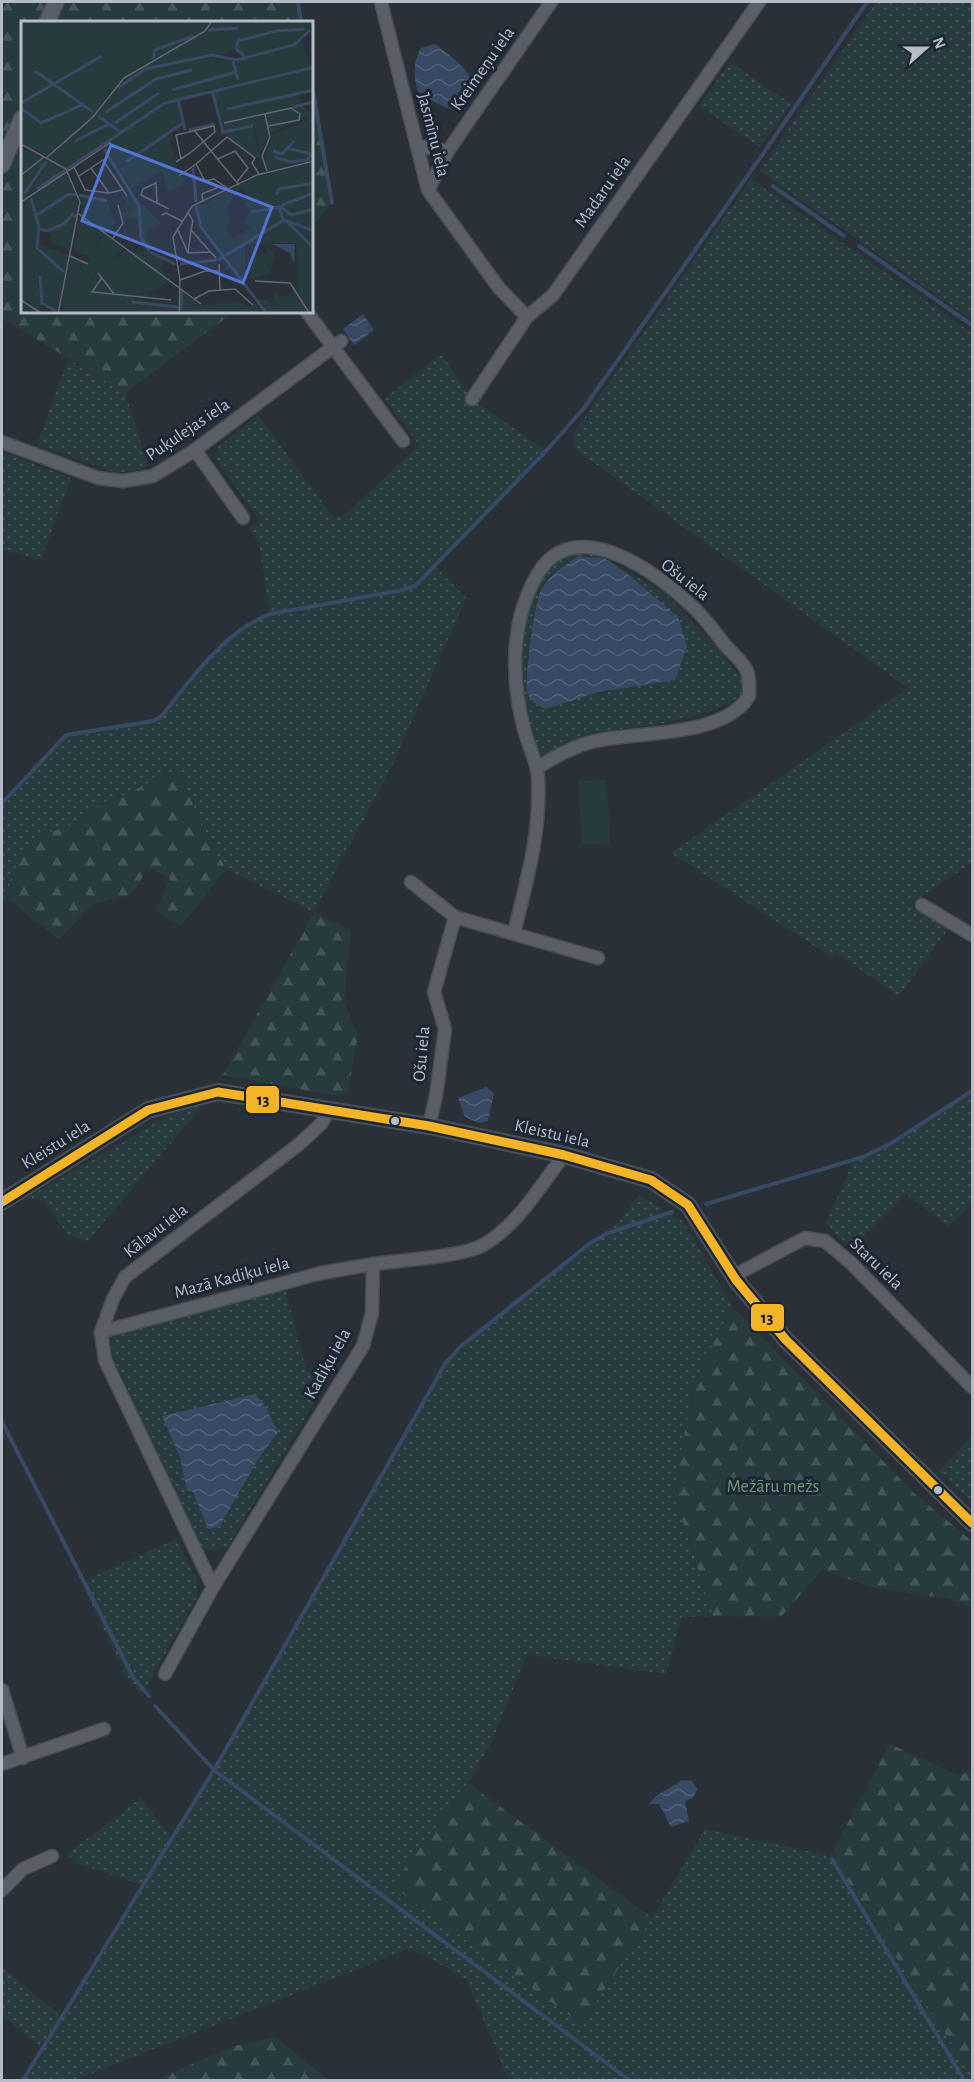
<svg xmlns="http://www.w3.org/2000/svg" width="974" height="2082" viewBox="0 0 974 2082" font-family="'Alegreya Sans',sans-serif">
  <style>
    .grass { fill: url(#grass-dots); fill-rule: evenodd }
    .forest { fill: url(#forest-firs) }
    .park { fill: #273a3e }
    .water { fill: url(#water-waves) }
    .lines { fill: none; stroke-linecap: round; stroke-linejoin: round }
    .stream { stroke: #384963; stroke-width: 4 }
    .minor-casing { stroke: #484c53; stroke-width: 15 }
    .tertiary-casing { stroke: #484c53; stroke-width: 18 }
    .minor { stroke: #5a5e66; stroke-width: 12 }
    .tertiary { stroke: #5a5e66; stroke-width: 15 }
    .bus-1-casing { stroke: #1d2633; stroke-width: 14 }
    .bus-1 { stroke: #f4b427; stroke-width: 9 }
    .bus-dot { fill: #b4bcc9; stroke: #1d2633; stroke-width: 2 }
    .labels { text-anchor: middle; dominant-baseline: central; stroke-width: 6; stroke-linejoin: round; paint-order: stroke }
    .street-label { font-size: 18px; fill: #b4bcc9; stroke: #1d2633 }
    .park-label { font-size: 18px; fill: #6b9a76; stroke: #1d2633 }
    .inset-river { fill: none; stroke: #384963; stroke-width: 3 }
    .inset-road { fill: none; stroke: #616872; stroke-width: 1.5 }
    .view { fill: #5274d3; fill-opacity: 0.15; stroke: #5274d3; stroke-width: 3 }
    .inset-edge { fill: none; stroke: #b4bcc9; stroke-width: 3 }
    .line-badge { stroke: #1d2633; stroke-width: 2 }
    .pale-badge-label { font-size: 16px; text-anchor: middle; font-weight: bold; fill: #111 }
  </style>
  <defs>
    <pattern id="grass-dots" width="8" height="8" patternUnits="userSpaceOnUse" patternTransform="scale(1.5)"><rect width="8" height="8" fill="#273a3e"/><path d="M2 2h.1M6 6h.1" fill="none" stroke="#445559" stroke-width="1.8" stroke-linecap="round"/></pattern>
    <pattern id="forest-firs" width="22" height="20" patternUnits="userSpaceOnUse" patternTransform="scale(1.5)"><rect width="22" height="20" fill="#273a3e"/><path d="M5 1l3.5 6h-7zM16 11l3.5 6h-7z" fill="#445559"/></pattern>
    <pattern id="water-waves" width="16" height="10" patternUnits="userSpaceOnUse" patternTransform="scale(1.5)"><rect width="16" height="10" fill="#384963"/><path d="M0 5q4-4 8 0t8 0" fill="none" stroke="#526178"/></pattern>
  </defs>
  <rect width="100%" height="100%" fill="#2a3038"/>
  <g class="grass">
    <polygon points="876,2 972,2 972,320 760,171"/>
    <polygon points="730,62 791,104 760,147 699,106"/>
    <polygon points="751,179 972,333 972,863 909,905 948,929 899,996 836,953 830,956 671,853 908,688 575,449 573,434"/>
    <path d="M441,354L472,399L546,451L435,566L466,598L391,768L314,912L226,869L201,826L179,768L97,808L69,825L31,840L13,873L7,899L2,902V803L66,735L153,721L162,716C192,677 224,633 270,614L259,544L249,528L260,521L216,460L218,447L258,415L334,518L346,514L419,445L385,398Z"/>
    <polygon points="68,359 125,393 148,465 141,469 116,473 37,444"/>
    <polygon points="2,452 71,478 41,559 2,550"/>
    <path d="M566,552L598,554L666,594L717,647L743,681L741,695L729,704L708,712L657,725L589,733L545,757L534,747L521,699L525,619L539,577ZM552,573L615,691L573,698L527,693V660L539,592Z"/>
    <polygon points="972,1094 972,1204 948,1226 906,1194 851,1249 826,1223 853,1162 878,1153"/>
    <polygon points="203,1105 88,1241 68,1235 43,1200 25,1199 166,1117"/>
    <polygon points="639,1195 683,1221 732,1306 693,1385 674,1494 713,1616 682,1617 666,1674 527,1655 492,1741 468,1783 392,1886 581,2024 652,1918 705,1829 830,1856 972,2074 972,2080 509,2080 466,1979 411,1948 75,2080 23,2080 43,2049 2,2015 2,1967 62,2017 143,1885 76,1863 67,1854 141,1798 172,1838 214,1770 445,1364 460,1347 589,1244 608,1233"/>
    <polygon points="285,1288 307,1373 338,1363 227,1548 210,1551 200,1545 112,1355 111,1339 120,1331"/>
    <polygon points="972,1436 972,1502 938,1472"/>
    <polygon points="176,1539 197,1580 197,1597 142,1695 125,1674 81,1582"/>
  </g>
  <g class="forest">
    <polygon points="2,2 299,2 302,22 22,22 22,312 234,312 125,393 2,318"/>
    <polygon points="312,82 332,203 312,227"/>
    <polygon points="179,768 201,826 226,869 181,926 156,911 170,878 146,867 140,883 129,895 93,904 59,939 7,899 12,873 31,840 69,825 97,808"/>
    <polygon points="314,912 351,930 344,1002 358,1035 348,1091 342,1097 223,1075"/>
    <polygon points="732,1306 914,1493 972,1541 972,1608 948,1599 871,1587 822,1570 781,1617 713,1616 674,1494 693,1385"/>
    <polygon points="890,1744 960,1776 972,1768 972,2074 830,1856"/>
    <polygon points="468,1783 652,1918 581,2024 392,1886"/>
    <polygon points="275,2037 329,2080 156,2080 231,2047"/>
  </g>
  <polygon class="park" points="607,780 610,843 582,845 578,781"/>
  <g class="water">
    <path d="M435,44C452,58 476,71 473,95L452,110L430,100H421C414,81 411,67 421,48Z"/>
    <polygon points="363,314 374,330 354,345 343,329"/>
    <path d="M578,557L604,558L629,575L678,617L687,646L675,680L599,692L545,709C538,705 532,702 528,695C523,685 535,601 541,590C550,574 562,567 578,557Z"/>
    <polygon points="486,1087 494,1093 488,1121 479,1123 465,1117 458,1098"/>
    <polygon points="255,1394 266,1407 278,1432 257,1461 219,1527 208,1529 193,1492 187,1491 180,1457 162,1416"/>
    <polygon points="682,1780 692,1781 697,1789 693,1798 685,1801 689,1821 671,1827 659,1804 649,1804 656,1796"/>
  </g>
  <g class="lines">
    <g class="stream">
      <polyline points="298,2 301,22"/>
      <polyline points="312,85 332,203"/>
      <polyline points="773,186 844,236"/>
      <polyline points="859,246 972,325"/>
      <path d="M2,803L66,735L153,721L162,716C192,677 224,632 270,614L403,590L415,586L546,451L584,408L767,148L867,2"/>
      <polyline points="706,1204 863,1157 890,1144 972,1091"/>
      <polyline points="2,1422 133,1677 149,1696"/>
      <polyline points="155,1706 214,1770 629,2080"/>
      <polyline points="832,1859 964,2080"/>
      <polyline points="23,2080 214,1770 445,1364 460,1347 589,1244 608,1233 672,1212"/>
    </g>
    <g class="minor-casing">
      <g id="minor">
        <polyline points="381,2 428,190 499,288 527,317"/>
        <polyline points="417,146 448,151"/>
        <polyline points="428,190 448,151 551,2"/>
        <polyline points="307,312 403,441"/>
        <polyline points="472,399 527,317 553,295 759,2"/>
        <polyline points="2,442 98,478 123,481 153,476 195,450 341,341"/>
        <polyline points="195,450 243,518"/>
        <polyline points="411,882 455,917 434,992 445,1029 436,1096 429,1126"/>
        <polyline points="922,905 972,935"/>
        <polyline points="455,917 598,958"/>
        <path d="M514,933C527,879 541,833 538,777C537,761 528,745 524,729C511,679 510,622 537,575C574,511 657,572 693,607C705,618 715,632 725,645C732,653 741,660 746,669C750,677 749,686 749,696C723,738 639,731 595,741C574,746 554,757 537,768"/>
        <polyline points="736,1280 741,1272 805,1238 825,1241 852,1264 972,1387"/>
        <polyline points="101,1332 321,1273 373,1264"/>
        <polyline points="213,1587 105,1360 101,1332 113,1299 125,1277 298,1145 321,1124 329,1110"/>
        <path d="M165,1674L213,1587L363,1346L372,1313L373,1264C400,1260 462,1257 483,1245C518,1225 540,1186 564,1155"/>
        <polyline points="2,1690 23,1758"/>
        <polyline points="2,1764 104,1729"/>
        <polyline points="2,1890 23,1869 52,1856"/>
      </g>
    </g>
    <g class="tertiary-casing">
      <g id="tertiary">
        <polyline points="47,22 56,2"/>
        <polyline points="2,165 22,118"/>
        <polyline points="2,1202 148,1110 218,1092 429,1126 564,1155 651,1180 688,1205 736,1280 786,1340 972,1523"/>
      </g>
    </g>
    <use href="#minor" class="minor"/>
    <use href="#tertiary" class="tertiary"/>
    <g class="bus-1-casing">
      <polyline id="bus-1" points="2,1202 148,1110 218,1092 429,1126 564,1155 651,1180 688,1205 736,1280 786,1340 972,1523"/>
    </g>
    <use href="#bus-1" class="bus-1"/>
  </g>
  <g class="bus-dot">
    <circle cx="395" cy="1121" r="5"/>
    <circle cx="938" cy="1490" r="5"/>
  </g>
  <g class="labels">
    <g class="street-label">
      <text transform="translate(483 69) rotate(-55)">Kreimeņu iela</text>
      <text transform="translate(433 135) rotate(76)">Jasmīnu iela</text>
      <text transform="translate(603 192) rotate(-55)">Madaru iela</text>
      <text transform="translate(188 430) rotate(-34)">Puķulejas iela</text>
      <text transform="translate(685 580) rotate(38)">Ošu iela</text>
      <text transform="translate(422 1054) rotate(-85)">Ošu iela</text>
      <text transform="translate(552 1134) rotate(13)">Kleistu iela</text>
      <text transform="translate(56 1145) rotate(-32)">Kleistu iela</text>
      <text transform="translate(156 1231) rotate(-38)">Kālavu iela</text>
      <text transform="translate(876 1264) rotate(44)">Staru iela</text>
      <text transform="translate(232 1278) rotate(-15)">Mazā Kadiķu iela</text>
      <text transform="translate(328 1364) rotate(-61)">Kadiķu iela</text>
    </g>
    <g class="park-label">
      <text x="773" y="1487">Mežāru mežs</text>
    </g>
  </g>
  <g transform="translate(21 21)">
    <rect width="292" height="292" fill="#2a3038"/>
    <path d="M281,19L288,45L144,81L0,178L5,171L0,174V164L104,59L126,47L185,34L212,41L273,26ZM292,47V68L274,73L292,96L271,101L249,113L240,131L233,105L221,107H232L239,136L234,137L202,112L192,70ZM157,79L162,102L147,112L153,134H158L154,141L158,156L161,154L165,160L147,173L141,150L111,168L97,147L138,118L96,146L82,125L145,83ZM45,152L55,174L48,172L16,193L10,176ZM112,171L117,183L121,182L141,203L125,209L129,229L144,241L141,247L130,237L110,231L128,229L120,218L116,197H103L100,192L111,189L101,176ZM292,173V186L284,183L292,225V292H237V277L257,284L252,281L253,271L259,276L269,273L276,264L275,222L228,223L224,226V261L221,258L212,263L219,255L211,245L206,250L204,243L208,241L180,206L172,186L184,182L196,192L207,193L210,198L205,208L219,226L235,215L223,200L229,191ZM9,177L17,206L15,228L20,233L62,264L72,257L68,250L71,234L83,212L104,229L95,232L94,238L81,251L113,275L127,272V276L114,275L113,283L65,277L53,271L52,261L0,246V183ZM161,271L179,283L171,284L174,292L159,293Z" fill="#273a3e"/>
    <path d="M0,0H292V4L272,23L225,36L213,27L200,35L191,33L125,47L104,59L82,80L73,93L80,99L28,137L0,121ZM290,98L292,139L247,149L243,137L253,113ZM0,127L26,140L0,164ZM292,141V173L229,191L222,183L227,178L225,171L220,167L207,183V193L196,192L184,182L234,156ZM50,173L55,174L58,181L50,229L33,223L29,219L31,214L19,208L16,196ZM59,175L86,180L95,202L83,210L72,233L77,237L69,246L70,261L61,265L47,253L50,237L67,244L70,237L52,229L61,188ZM284,183L292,186V225L264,197L262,188ZM229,207L235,215L218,226L213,217ZM18,223L49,235L45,252L20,233ZM246,226L254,234L249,252L231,258L227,253V239L246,232ZM105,228L130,237L150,256L149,259L132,270L113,275L98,269L80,251ZM7,240L18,254L25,245L43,258L37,290L21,283L16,288L21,292L0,293V246ZM45,256L52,261L53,271L65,277L158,287L157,293H40ZM217,280L226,286L239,282L237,293L174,292L171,285Z" fill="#273a3e"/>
    <path d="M0,0H159L130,6L97,28L68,23L42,35L0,22Z" fill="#273a3e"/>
    <path d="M251,223H274L273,243L269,232Z" fill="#384963"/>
    <path class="inset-river" d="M187,9L217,7M223,35L215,28L217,20L255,10L284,8M132,38L134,29L172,15M212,40L217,59M124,48L191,34L216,39L273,24L289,9M14,50L72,91M97,67L123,49M151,69L215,51M191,69L202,111L232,105M157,78L164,109M0,82L81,35M272,86L293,81M0,87L20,102L61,84M206,88L293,69M85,91L135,58L171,49M77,95L98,110M94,102L138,72M168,109L193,103M54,120L88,103M83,128L118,185L120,217L128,230M252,130L261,133L273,120M254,136L269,141L286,139L291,133L265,127M105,141L162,102M172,147L175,181M46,148L144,82L293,46M16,168L44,149M3,173L25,141M58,174L86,180M255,174L258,168L293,162M10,177L18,206L16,227L43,251M261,184L293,172M175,185L180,206L246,293M259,185L270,194L293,188M230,191L258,186L262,198M16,194L48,173L55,174M265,200L293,227M19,208L27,210L44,202L52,193L55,196M129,231L154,243M197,239L263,199L293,210M159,243L196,239M19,255L21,282L35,290M111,281L157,286M160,289L161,270"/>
    <path class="inset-road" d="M244,93L249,116L241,135L246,150M203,102L270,87L279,93L278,99L247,105M173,109L190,130L175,143M0,123L45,148L59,181L37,293M25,137L71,97L103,57L184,10L191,0M197,138L214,130L227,147L216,161M155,141L169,132L194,111L193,105L155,114L160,138M53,146L90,121M70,147L88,172M0,154L23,136M58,155L82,139L106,175M158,155L175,143L184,160L193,158L209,169M218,164L190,130L206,116L234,137L231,142L238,153M0,181L53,146L64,169L88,172L101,169M136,181L135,162L122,168L120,174L148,188M182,181L181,173L200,165M167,191L172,200L170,209L195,237M58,193L180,283M141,194L145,192L161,200M156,207L167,232L189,231M92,217L102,202L97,184M167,232L170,209M49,235L67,243M198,243L199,269M77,252L93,273M80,258L71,271L150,279M159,259L184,250H198M234,260L269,262L289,293M0,274L1,280L22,293M173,278L188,270L214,268L232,284M158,293L159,259L152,216L171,185L236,154L293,140"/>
    <path class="view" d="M90,124L251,186L222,262L61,200Z"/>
    <rect width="292" height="292" class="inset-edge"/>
  </g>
  <g class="line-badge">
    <rect x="245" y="1085" width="35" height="29" rx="6" fill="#f4b427"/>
    <rect x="750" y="1303" width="35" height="29" rx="6" fill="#f4b427"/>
  </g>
  <g class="pale-badge-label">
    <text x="263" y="1105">13</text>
    <text x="767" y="1323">13</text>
  </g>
  <rect width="974" height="2082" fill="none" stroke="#b4bcc9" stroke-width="6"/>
  <g transform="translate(926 48) rotate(69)" stroke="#1d2633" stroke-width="4.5" paint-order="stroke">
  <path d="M0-4.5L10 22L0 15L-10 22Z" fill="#b4bcc9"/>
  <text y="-9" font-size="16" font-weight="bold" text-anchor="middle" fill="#b4bcc9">N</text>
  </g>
</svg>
